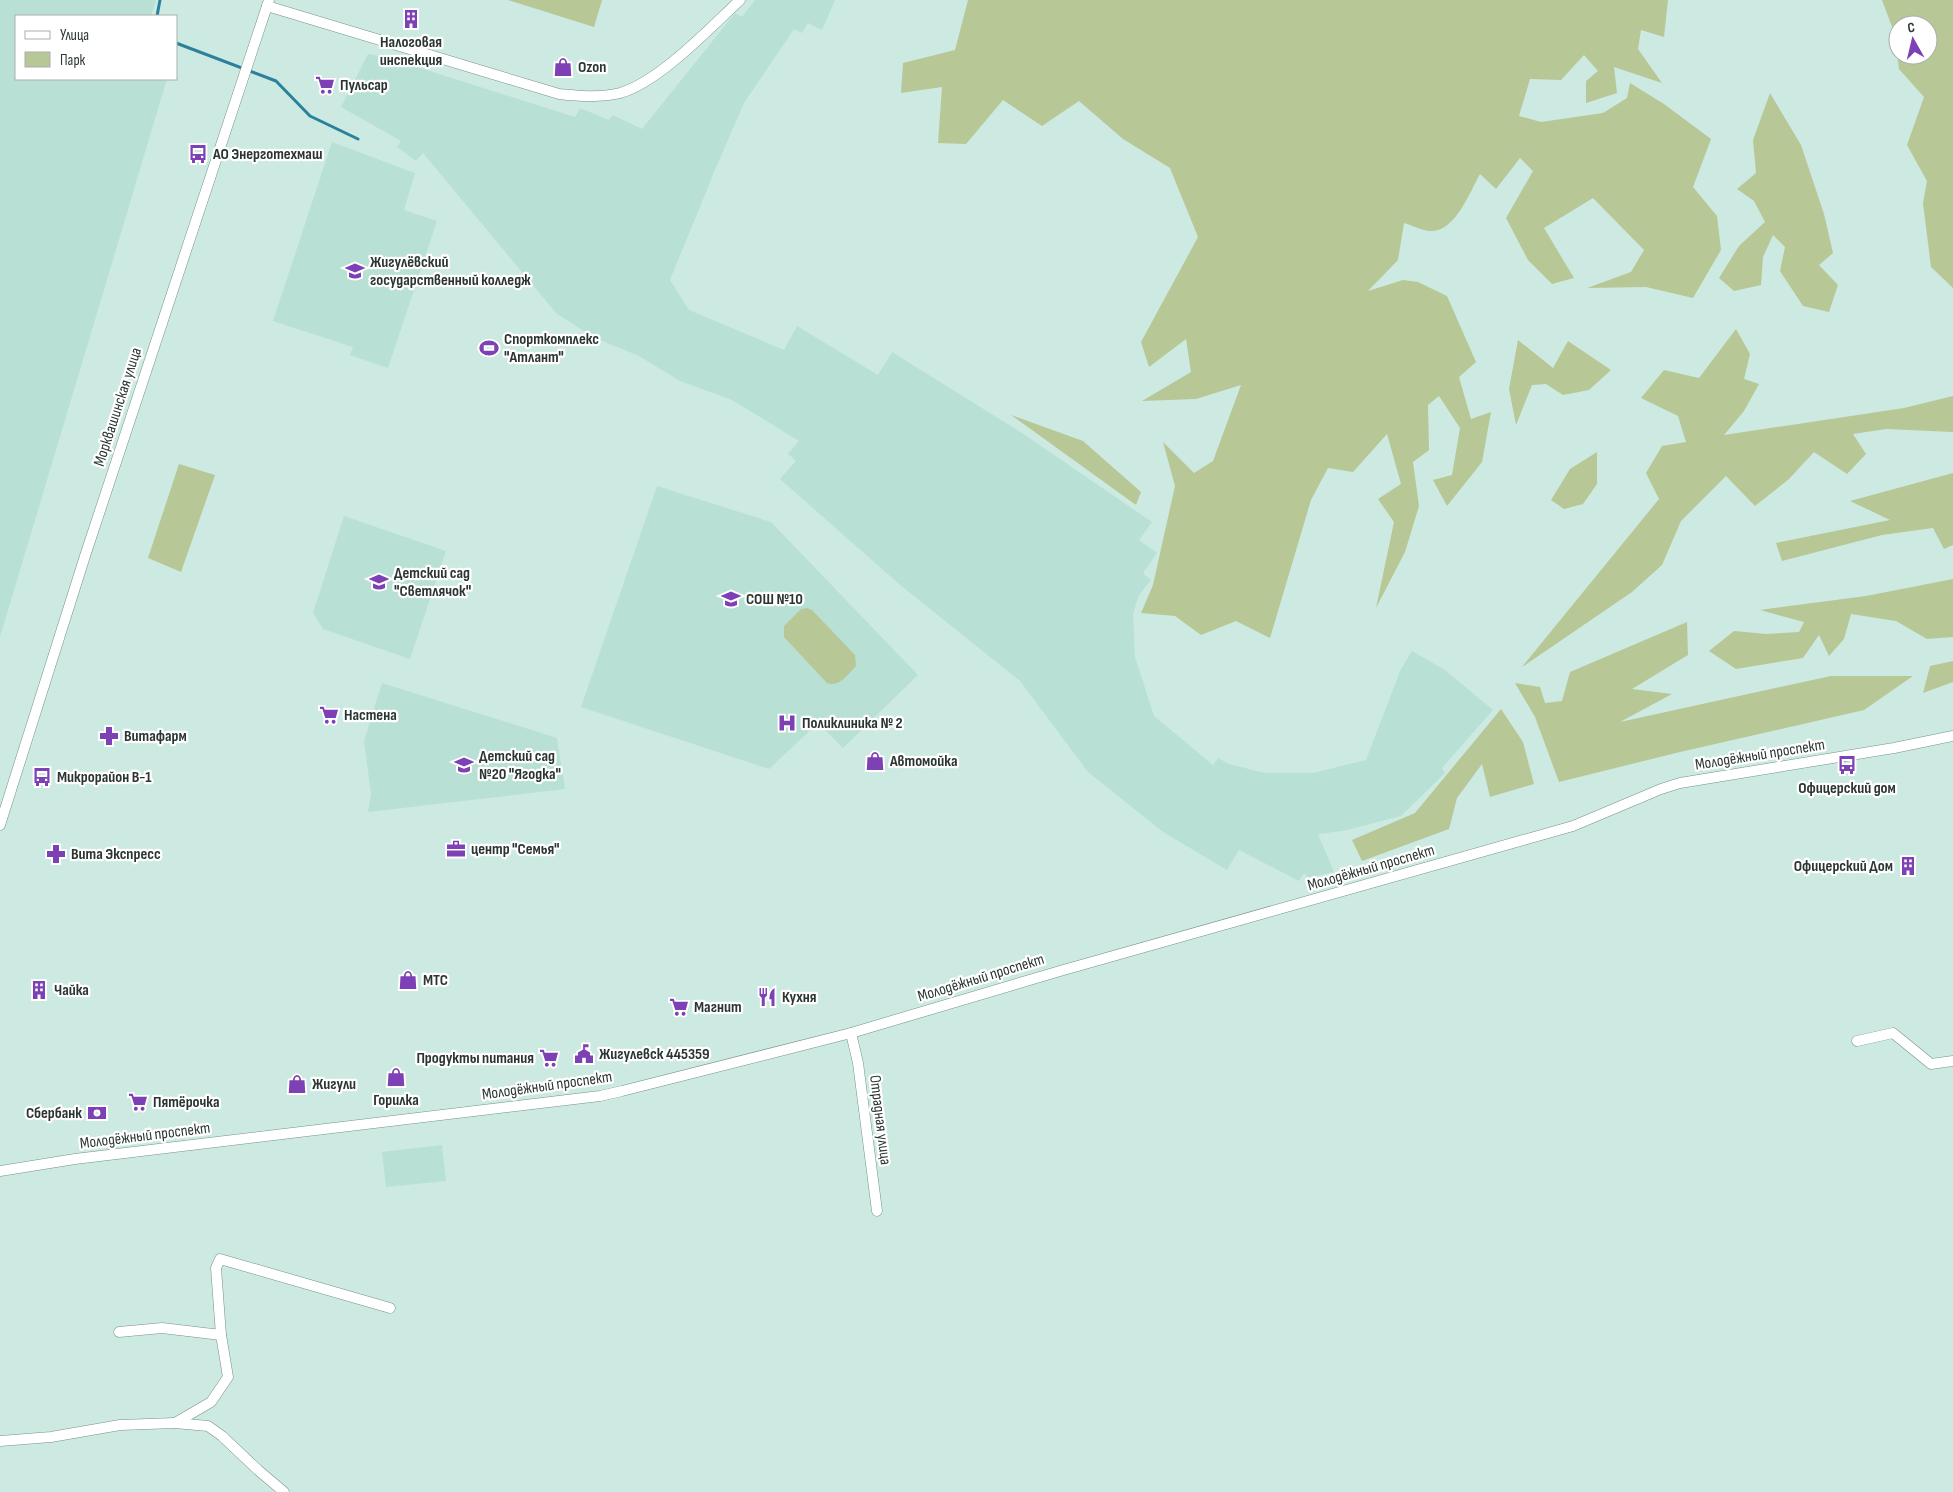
<svg xmlns="http://www.w3.org/2000/svg" width="1953" height="1492" viewBox="0 0 1953 1492" font-family="'Sofia Sans Condensed',sans-serif">
  <style>
    .built { fill: #b9e0d4 }
    .green { fill: #b7c796; fill-rule: evenodd }
    .lines { fill: none; stroke-linecap: round; stroke-linejoin: round }
    .stream { stroke: #2b809b; stroke-width: 3 }
    .street-casing { stroke: #769289; stroke-width: 11 }
    .street { stroke: #fff; stroke-width: 10 }
    .labels { text-anchor: middle; dominant-baseline: central; stroke-width: 4.5; stroke-linejoin: round; paint-order: stroke }
    .poi-label { font-size: 16px; font-weight: bold; fill: #2b3633; stroke: #fff; text-anchor: start }
    .street-label { font-size: 16px; fill: #2b3633; stroke: #fff }
  </style>
  <rect width="100%" height="100%" fill="#cceae1"/>
  <g class="built">
    <polygon points="0,0 156,0 151,16 16,16 16,79 167,79 0,637"/>
    <polygon points="755,0 835,0 822,30 808,23 802,33 794,29 744,103 717,165 670,280 689,310 784,350 797,326 878,375 892,352 1022,433 1152,522 1139,540 1157,553 1143,573 1151,580 1139,595 1133,614 1135,657 1154,716 1213,765 1218,758 1229,764 1265,773 1313,773 1366,760 1401,669 1412,651 1445,670 1493,710 1442,768 1445,773 1401,816 1343,831 1318,834 1334,872 1308,878 1304,873 1299,881 1239,850 1227,870 1163,832 1088,772 1020,681 899,584 780,479 796,461 788,454 799,441 732,400 680,381 639,356 593,337 556,313 423,153 416,161 397,147 401,141 341,107 368,54 389,58 575,117 580,108 609,120 613,115 642,129 735,13 742,17"/>
    <polygon points="332,142 415,173 404,210 437,221 388,368 350,355 353,347 273,321"/>
    <polygon points="657,486 771,522 918,675 843,748 818,723 769,769 581,707"/>
    <polygon points="344,516 446,551 410,659 323,629 313,613"/>
    <polygon points="382,683 557,738 565,789 368,812 371,794 364,741"/>
    <polygon points="442,1145 446,1181 386,1187 382,1152"/>
  </g>
  <g class="green">
    <polygon points="508,0 602,0 594,27"/>
    <path d="M968,0H1668L1664,37L1641,30L1638,49L1662,83L1614,67L1617,93L1586,103V81L1598,71L1584,55L1561,80L1530,79L1519,116L1541,122L1603,113L1627,98L1630,83L1664,104L1711,139L1693,187L1717,216L1721,250L1693,298L1646,287L1587,288L1631,272L1644,250L1593,198L1544,228L1574,278L1552,284L1528,260L1506,218L1533,171L1520,158L1496,189L1480,174C1470,192 1455,232 1431,231C1422,231 1412,225 1404,223L1398,260L1368,291L1403,280L1418,282L1447,296L1476,362L1459,377L1471,419L1491,412L1482,462L1447,506L1433,480L1452,475L1460,428L1439,396L1428,405L1429,450L1413,462L1419,506L1405,552L1376,608L1394,522L1378,499L1401,484L1387,434L1353,472L1328,468L1311,500L1270,638L1236,621L1201,635L1175,616L1141,613L1153,585L1175,486L1163,442L1194,473L1213,461L1241,385L1196,399L1142,401L1191,372L1186,339L1149,367L1141,342L1198,237L1170,168L1123,139L1079,101L1042,126L1003,100L966,144L938,143L942,87L901,93L903,63L955,50Z"/>
    <path d="M1882,0H1953V288L1931,267L1923,203L1927,181L1907,145L1924,97L1899,69L1894,32ZM1898,25H1928V55H1898Z"/>
    <polygon points="1770,93 1801,145 1824,214 1833,253 1819,265 1838,285 1829,312 1803,306 1780,271 1785,247 1773,235 1763,257 1761,285 1734,291 1719,278 1739,246 1765,222 1754,201 1737,189 1756,173 1753,140"/>
    <polygon points="1736,329 1750,354 1744,379 1759,384 1744,411 1724,435 1904,408 1953,396 1953,432 1886,429 1853,434 1866,454 1847,474 1814,452 1789,479 1755,506 1726,476 1681,521 1662,565 1632,592 1522,667 1659,499 1646,473 1662,446 1686,442 1678,416 1641,398 1664,370 1699,378"/>
    <polygon points="1518,340 1553,368 1568,341 1611,370 1589,390 1563,395 1546,384 1532,385 1516,425 1509,389"/>
    <polygon points="1011,415 1083,441 1141,492 1136,505"/>
    <polygon points="1597,452 1597,484 1583,504 1564,509 1551,500 1570,469"/>
    <polygon points="179,464 215,475 181,572 148,558"/>
    <polygon points="1953,473 1953,545 1944,549 1933,528 1882,535 1782,561 1776,543 1890,520 1850,501"/>
    <polygon points="1953,579 1953,637 1927,639 1896,621 1851,614 1844,639 1829,656 1819,635 1803,658 1736,669 1709,651 1734,631 1766,634 1799,632 1804,622 1760,610 1866,596"/>
    <path d="M807,608L812,610L855,655L856,666C848,674 839,688 827,683L784,637V626L801,609Z"/>
    <polygon points="1687,622 1688,655 1632,689 1672,694 1620,722 1831,676 1913,676 1864,710 1680,752 1559,782 1535,717 1515,683 1540,687 1545,703 1562,701 1570,672"/>
    <polygon points="1953,661 1953,682 1923,693 1930,666"/>
    <polygon points="1501,709 1523,742 1534,784 1490,797 1482,764 1457,798 1449,829 1362,861 1352,840 1415,813"/>
  </g>
  <g class="lines">
    <g class="stream">
      <polyline points="157,16 160,0"/>
      <polyline points="176,43 276,81 310,116 358,139"/>
    </g>
    <g class="street-casing">
      <g id="street">
        <path d="M267,6L559,94C578,96 600,98 620,93C659,82 710,28 740,0"/>
        <polyline points="0,825 85,556 269,0"/>
        <polyline points="851,1033 858,1063 877,1211"/>
        <polyline points="1857,1041 1893,1033 1931,1064 1953,1061"/>
        <polyline points="0,1171 75,1159 600,1096 622,1091 851,1033 1060,971 1573,826 1661,789 1680,783 1894,748 1953,736"/>
        <polyline points="119,1332 162,1328 221,1335"/>
        <polyline points="175,1423 211,1402 228,1377 221,1335 216,1268 220,1259 390,1308"/>
        <polyline points="0,1441 51,1437 120,1425 175,1423 208,1426 222,1436 258,1470 284,1492"/>
      </g>
    </g>
    <use href="#street" class="street"/>
  </g>
  <defs>
    <g id="building-bare" transform="scale(1.5)"><path d="M-4-6H4V6H1V3H-1V6H-4ZM-2.5-4.3h1.7v1.8h-1.7ZM.8-4.3h1.7v1.8H.8ZM-2.5-1h1.7V.8h-1.7ZM.8-1h1.7V.8H.8Z" fill="#7e40b5" stroke="#fff" stroke-width="2.5" paint-order="stroke"/></g>
    <g id="shop-bare" transform="scale(1.5)"><path d="M-5-2.5h2.3a2.7 3.5 0 0 1 5.4 0H5L5.5 6h-11ZM-1.5-2.5h3a1.5 2.3 0 0 0-3 0Z" fill="#7e40b5" stroke="#fff" stroke-width="2.5" paint-order="stroke"/></g>
    <g id="supermarket-bare" transform="scale(1.5)"><path d="M-6-5.5h2.5l.6 2H6L4.5 2H-2.5L-4.4-4H-6ZM-1.5 3.2a1.3 1.3 0 1 0 .1 0ZM3 3.2a1.3 1.3 0 1 0 .1 0Z" fill="#7e40b5" stroke="#fff" stroke-width="2.5" paint-order="stroke"/></g>
    <g id="bus-bare" transform="scale(1.5)"><path d="M-5-6H5V4H4V6H2V4H-2V6H-4V4H-5ZM-3.5-4V0h7V-4ZM-3.5 1.2v1.5H-2V1.2ZM2 1.2v1.5H3.5V1.2Z" fill="#7e40b5" stroke="#fff" stroke-width="2.5" paint-order="stroke"/></g>
    <g id="university-bare" transform="scale(1.5)"><path d="M0-5L7-2L0 1L-7-2ZM-4 1L0 2.5L4 1V4Q0 6-4 4Z" fill="#7e40b5" stroke="#fff" stroke-width="2.5" paint-order="stroke"/></g>
    <g id="stadium-bare" transform="scale(1.5)"><path d="M0-5a6.5 5 0 1 0 0 10a6.5 5 0 1 0 0-10ZM-3.5-1.8h7v3.6h-7Z" fill="#7e40b5" stroke="#fff" stroke-width="2.5" paint-order="stroke"/></g>
    <g id="school-bare" transform="scale(1.5)"><path d="M0-5L7-2L0 1L-7-2ZM-4 1L0 2.5L4 1V4Q0 6-4 4Z" fill="#7e40b5" stroke="#fff" stroke-width="2.5" paint-order="stroke"/></g>
    <g id="hospital-bare" transform="scale(1.5)"><path d="M-5-5h3v3.5h4V-5h3V5h-3V1.5h-4V5h-3Z" fill="#7e40b5" stroke="#fff" stroke-width="2.5" paint-order="stroke"/></g>
    <g id="pharmacy-bare" transform="scale(1.5)"><path d="M-2-6h4v4h4v4h-4v4h-4v-4h-4v-4h4Z" fill="#7e40b5" stroke="#fff" stroke-width="2.5" paint-order="stroke"/></g>
    <g id="office-bare" transform="scale(1.5)"><path d="M-6-3h4V-5.5h4V-3h4V5H-6ZM-1-4.5V-3h2v-1.5ZM-6 0V1H6V0Z" fill="#7e40b5" stroke="#fff" stroke-width="2.5" paint-order="stroke"/></g>
    <g id="restaurant-bare" transform="scale(1.5)"><path d="M-5-6h1v4h1v-4h1v4h1v-4h1v5L-1.5 .5V6h-2V.5L-5-1ZM5-6V6H3V1.5H1.5Q1.5-4 5-6Z" fill="#7e40b5" stroke="#fff" stroke-width="2.5" paint-order="stroke"/></g>
    <g id="civic-bare" transform="scale(1.5)"><path d="M-.6-6.5H3V-4.5H.6V-3L4-1V1h2V6H-6V1h2V-1L-.6-3ZM-1.2 2.5V6h2.4V2.5Z" fill="#7e40b5" stroke="#fff" stroke-width="2.5" paint-order="stroke"/></g>
    <g id="bank-bare" transform="scale(1.5)"><path d="M-6-4H6V4H-6ZM0-2.3a2.3 2.3 0 1 0 0 4.6a2.3 2.3 0 1 0 0-4.6Z" fill="#7e40b5" stroke="#fff" stroke-width="2.5" paint-order="stroke"/></g>
  </defs>
  <g fill-rule="evenodd">
    <use href="#building-bare" x="411" y="19"/>
    <use href="#shop-bare" x="563" y="67"/>
    <use href="#supermarket-bare" x="325" y="85"/>
    <use href="#bus-bare" x="198" y="154"/>
    <use href="#university-bare" x="355" y="271"/>
    <use href="#stadium-bare" x="489" y="348"/>
    <use href="#school-bare" x="379" y="582"/>
    <use href="#school-bare" x="731" y="599"/>
    <use href="#supermarket-bare" x="329" y="715"/>
    <use href="#hospital-bare" x="787" y="723"/>
    <use href="#pharmacy-bare" x="109" y="736"/>
    <use href="#shop-bare" x="875" y="761"/>
    <use href="#school-bare" x="464" y="765"/>
    <use href="#bus-bare" x="1847" y="765"/>
    <use href="#bus-bare" x="42" y="777"/>
    <use href="#office-bare" x="456" y="849"/>
    <use href="#pharmacy-bare" x="56" y="854"/>
    <use href="#building-bare" x="1908" y="866"/>
    <use href="#shop-bare" x="408" y="980"/>
    <use href="#building-bare" x="39" y="990"/>
    <use href="#restaurant-bare" x="767" y="997"/>
    <use href="#supermarket-bare" x="679" y="1007"/>
    <use href="#civic-bare" x="584" y="1054"/>
    <use href="#supermarket-bare" x="549" y="1058"/>
    <use href="#shop-bare" x="396" y="1077"/>
    <use href="#shop-bare" x="297" y="1084"/>
    <use href="#supermarket-bare" x="138" y="1102"/>
    <use href="#bank-bare" x="97" y="1113"/>
  </g>
  <g class="labels">
    <g class="poi-label">
      <text x="411" y="42" text-anchor="middle">Налоговая<tspan x="411" dy="18">инспекция</tspan></text>
      <text x="578" y="67">Ozon</text>
      <text x="340" y="85">Пульсар</text>
      <text x="213" y="154">АО Энерготехмаш</text>
      <text x="370" y="262">Жигулёвский<tspan x="370" dy="18">государственный колледж</tspan></text>
      <text x="504" y="339">Спорткомплекс<tspan x="504" dy="18">"Атлант"</tspan></text>
      <text x="394" y="573">Детский сад<tspan x="394" dy="18">"Светлячок"</tspan></text>
      <text x="746" y="599">СОШ №10</text>
      <text x="344" y="715">Настена</text>
      <text x="802" y="723">Поликлиника № 2</text>
      <text x="124" y="736">Витафарм</text>
      <text x="479" y="756">Детский сад<tspan x="479" dy="18">№20 "Ягодка"</tspan></text>
      <text x="890" y="761">Автомойка</text>
      <text x="57" y="777">Микрорайон В-1</text>
      <text x="1847" y="788" text-anchor="middle">Офицерский дом</text>
      <text x="471" y="849">центр "Семья"</text>
      <text x="71" y="854">Вита Экспресс</text>
      <text x="1893" y="866" text-anchor="end">Офицерский Дом</text>
      <text x="423" y="980">МТС</text>
      <text x="54" y="990">Чайка</text>
      <text x="782" y="997">Кухня</text>
      <text x="694" y="1007">Магнит</text>
      <text x="599" y="1054">Жигулевск 445359</text>
      <text x="534" y="1058" text-anchor="end">Продукты питания</text>
      <text x="312" y="1084">Жигули</text>
      <text x="396" y="1100" text-anchor="middle">Горилка</text>
      <text x="153" y="1102">Пятёрочка</text>
      <text x="82" y="1113" text-anchor="end">Сбербанк</text>
    </g>
    <g class="street-label">
      <text transform="translate(118 407) rotate(-72)">Морквашинская улица</text>
      <text transform="translate(1760 755) rotate(-9)">Молодёжный проспект</text>
      <text transform="translate(1371 868) rotate(-16)">Молодёжный проспект</text>
      <text transform="translate(981 978) rotate(-17)">Молодёжный проспект</text>
      <text transform="translate(547 1086) rotate(-8)">Молодёжный проспект</text>
      <text transform="translate(880 1120) rotate(83)">Отрадная улица</text>
      <text transform="translate(145 1136) rotate(-7)">Молодёжный проспект</text>
    </g>
  </g>
  <rect x="15" y="15" width="162" height="65" fill="#ffffff" stroke="#aaafad"/>
  <rect x="25" y="31" width="25" height="8" fill="#ffffff" stroke="#aaafad"/>
  <text x="60" y="40" font-size="15" fill="#2b3633">Улица</text>
  <rect x="25" y="52" width="25" height="15" fill="#b7c796" stroke="#aaafad"/>
  <text x="60" y="65" font-size="15" fill="#2b3633">Парк</text>
  <g transform="translate(1913 40) rotate(352)"><circle r="24" fill="#ffffff" stroke="#aaafad"/>
  <path d="M0-4L9 19L0 12L-9 19Z" fill="#7e40b5"/>
  <text y="-8" font-size="14" font-weight="bold" text-anchor="middle" fill="#2b3633">С</text>
  </g>
</svg>
